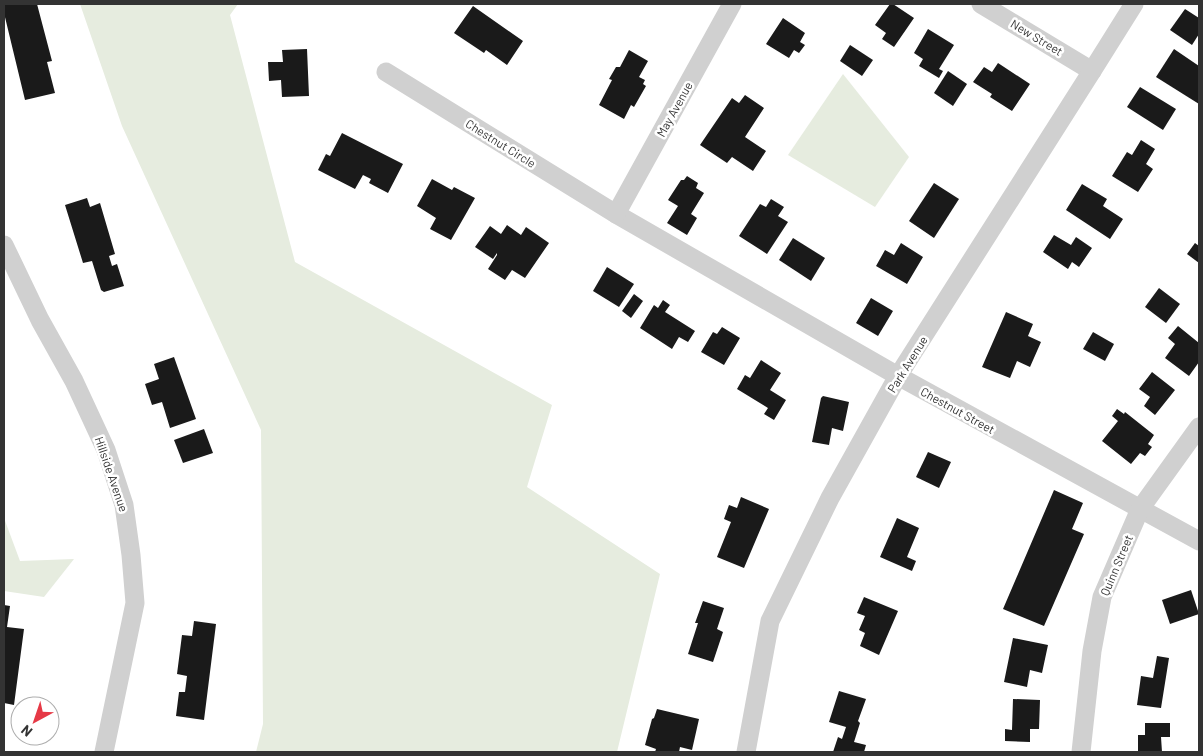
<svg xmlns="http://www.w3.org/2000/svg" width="1203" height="756" viewBox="0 0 1203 756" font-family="Barlow,sans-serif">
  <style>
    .green { fill: #e6ecdf }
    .building { fill: #1a1a1a }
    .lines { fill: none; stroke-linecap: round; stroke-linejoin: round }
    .street { stroke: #d0d0d0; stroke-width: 19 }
    .labels { text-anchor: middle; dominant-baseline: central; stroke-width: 5; stroke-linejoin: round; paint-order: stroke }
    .street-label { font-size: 12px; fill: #333; stroke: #fff }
  </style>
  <rect width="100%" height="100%" fill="#fff"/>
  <g class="green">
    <polygon points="80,4 238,4 230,15 295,262 552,405 527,487 660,574 617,752 256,752 263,724 261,430 122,126"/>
    <polygon points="843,74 909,157 875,207 788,155"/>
    <polygon points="4,518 20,561 74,559 44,597 4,591"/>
  </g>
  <g class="building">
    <polygon points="4,4 37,4 52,61 47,62 55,93 25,100 4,13"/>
    <polygon points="890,4 893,4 914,18 894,47 882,39 886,33 875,25"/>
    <polygon points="473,6 523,41 507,65 486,50 484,53 454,33"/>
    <polygon points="1185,9 1199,18 1199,34 1192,45 1170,30"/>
    <polygon points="783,18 805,33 800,42 805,45 799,53 794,50 789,58 766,44"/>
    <polygon points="928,29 954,45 939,69 943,71 939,78 919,66 923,59 914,53"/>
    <polygon points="850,45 873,60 862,76 840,61"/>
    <polygon points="307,49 309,96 282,97 281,80 269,81 268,62 283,62 282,50"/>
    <polygon points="1174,49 1199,66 1199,104 1156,77"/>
    <polygon points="629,50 648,61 639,77 645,80 643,84 646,86 634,107 631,105 624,119 599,105 612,80 609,79 616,67 620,67"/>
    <polygon points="998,63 1030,84 1012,111 990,97 992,94 973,82 984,67 992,72"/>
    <polygon points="948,71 967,84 953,106 934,93"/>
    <polygon points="1140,87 1176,109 1163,130 1127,107"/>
    <polygon points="745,95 764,108 745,137 766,151 753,171 732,157 727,163 700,145 732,98 739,103"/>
    <polygon points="342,133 403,164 388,193 369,183 371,179 363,175 355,189 318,170 326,154 330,156"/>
    <polygon points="1141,140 1155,149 1146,164 1153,169 1138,192 1112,176 1127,152 1132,155"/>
    <polygon points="687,176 698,183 696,188 704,193 691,214 697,218 687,235 667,223 678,206 668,200 681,180 684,180"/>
    <polygon points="432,179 452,190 454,187 475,198 451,240 430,229 436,218 417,206"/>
    <polygon points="934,183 959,199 934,238 909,221"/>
    <polygon points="1082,184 1107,199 1103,206 1123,219 1110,239 1066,210"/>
    <polygon points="87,198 90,207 100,203 115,254 109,256 112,266 117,264 124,286 104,292 101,290 92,261 83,263 65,205"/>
    <polygon points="771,199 784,207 778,216 788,222 767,254 739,236 760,204 766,207"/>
    <polygon points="507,225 521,235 526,227 549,243 525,278 512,270 505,280 488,269 497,255 497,253 493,259 475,247 490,226 501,234"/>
    <polygon points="1054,235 1071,245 1076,237 1092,248 1079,267 1072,262 1068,269 1043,252"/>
    <polygon points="793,238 825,258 811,281 779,260"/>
    <polygon points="901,243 923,257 907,284 876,266 885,250 894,255"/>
    <polygon points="1195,243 1199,246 1199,263 1187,254"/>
    <polygon points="607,267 634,284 619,307 593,291"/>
    <polygon points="1159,288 1180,304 1166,323 1145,307"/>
    <polygon points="634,294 643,301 631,318 622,311"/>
    <polygon points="871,298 893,311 878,336 856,323"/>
    <polygon points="663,300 670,305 665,312 695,331 688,342 679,337 672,349 640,328 654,305 658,308"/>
    <polygon points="1006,312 1033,324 1028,336 1041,342 1030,367 1017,361 1010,378 982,367"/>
    <polygon points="1178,326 1199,343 1199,362 1189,376 1165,358 1175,344 1168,338"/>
    <polygon points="722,327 740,338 724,365 701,352 713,332 717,334"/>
    <polygon points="1093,332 1114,344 1105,361 1083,349"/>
    <polygon points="174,357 196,419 170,428 162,402 152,405 145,384 159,379 154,364"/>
    <polygon points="761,360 781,373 770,390 786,400 774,420 764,414 768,408 737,389 745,375 750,378"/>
    <polygon points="1152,372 1175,390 1155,415 1144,406 1150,397 1139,389"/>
    <polygon points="823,396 849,402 843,431 832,428 829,445 812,442 821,398"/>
    <polygon points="1117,409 1124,414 1125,412 1154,435 1148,444 1152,447 1145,456 1140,453 1131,464 1102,441 1118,421 1112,416"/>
    <polygon points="204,429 213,453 183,463 174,440"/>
    <polygon points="928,452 951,462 939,488 916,477"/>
    <polygon points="1054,490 1083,503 1072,529 1084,534 1044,626 1003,609"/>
    <polygon points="741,497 769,509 744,568 717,557 731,522 724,519 729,505 737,508"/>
    <polygon points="897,518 919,528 907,557 916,561 912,571 880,557"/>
    <polygon points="1191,590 1199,614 1170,624 1162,600"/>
    <polygon points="864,597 898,611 879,655 860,646 865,633 859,630 865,616 857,613"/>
    <polygon points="703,601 724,608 717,629 723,632 713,662 688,654 698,623 695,623"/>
    <polygon points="4,605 10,606 7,627 24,629 14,705 4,703"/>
    <polygon points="194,621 216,624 204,720 176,716 179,692 185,692 187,676 177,674 182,635 192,636"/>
    <polygon points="1013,638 1048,645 1042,673 1030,670 1027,687 1004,682"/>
    <polygon points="1157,656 1169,658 1161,708 1137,705 1141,676 1153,678"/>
    <polygon points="839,691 866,699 858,721 860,723 854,742 866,745 864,752 833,752 838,737 842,739 846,727 829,722"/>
    <polygon points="1013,699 1040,700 1039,729 1030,729 1030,742 1005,741 1005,729 1012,730"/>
    <polygon points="657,709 699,719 692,750 680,747 679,752 655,752 656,749 645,745 652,719 654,718"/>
    <polygon points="1145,723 1170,723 1170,737 1161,737 1162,752 1138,752 1138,735 1145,735"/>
  </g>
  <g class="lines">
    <g class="street">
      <polyline points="981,4 1092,71"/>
      <polyline points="386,72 616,214 898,376 1199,541"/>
      <polyline points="616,214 732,4"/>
      <polyline points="4,245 40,320 74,381 106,450 124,505 131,555 135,603 104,752"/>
      <polyline points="746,752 770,621 830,498 898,376 1092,71 1134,4"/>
      <polyline points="1081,752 1092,651 1102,597 1140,509 1199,427"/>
    </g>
  </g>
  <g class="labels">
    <g class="street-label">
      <text transform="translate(1037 37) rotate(31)">New Street</text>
      <text transform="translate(674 109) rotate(-61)">May Avenue</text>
      <text transform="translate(501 143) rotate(32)">Chestnut Circle</text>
      <text transform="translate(907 364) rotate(-58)">Park Avenue</text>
      <text transform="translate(958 410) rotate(29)">Chestnut Street</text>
      <text transform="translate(112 474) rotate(71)">Hillside Avenue</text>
      <text transform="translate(1116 565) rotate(-67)">Quinn Street</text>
    </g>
  </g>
  <rect width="1203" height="756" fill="none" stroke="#333333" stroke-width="10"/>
  <g transform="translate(35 721) rotate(220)"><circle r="24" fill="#ffffff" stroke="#adadad"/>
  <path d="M0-4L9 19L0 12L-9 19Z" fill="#e63946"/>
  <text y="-8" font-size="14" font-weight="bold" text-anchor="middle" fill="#333333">N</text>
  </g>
</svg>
